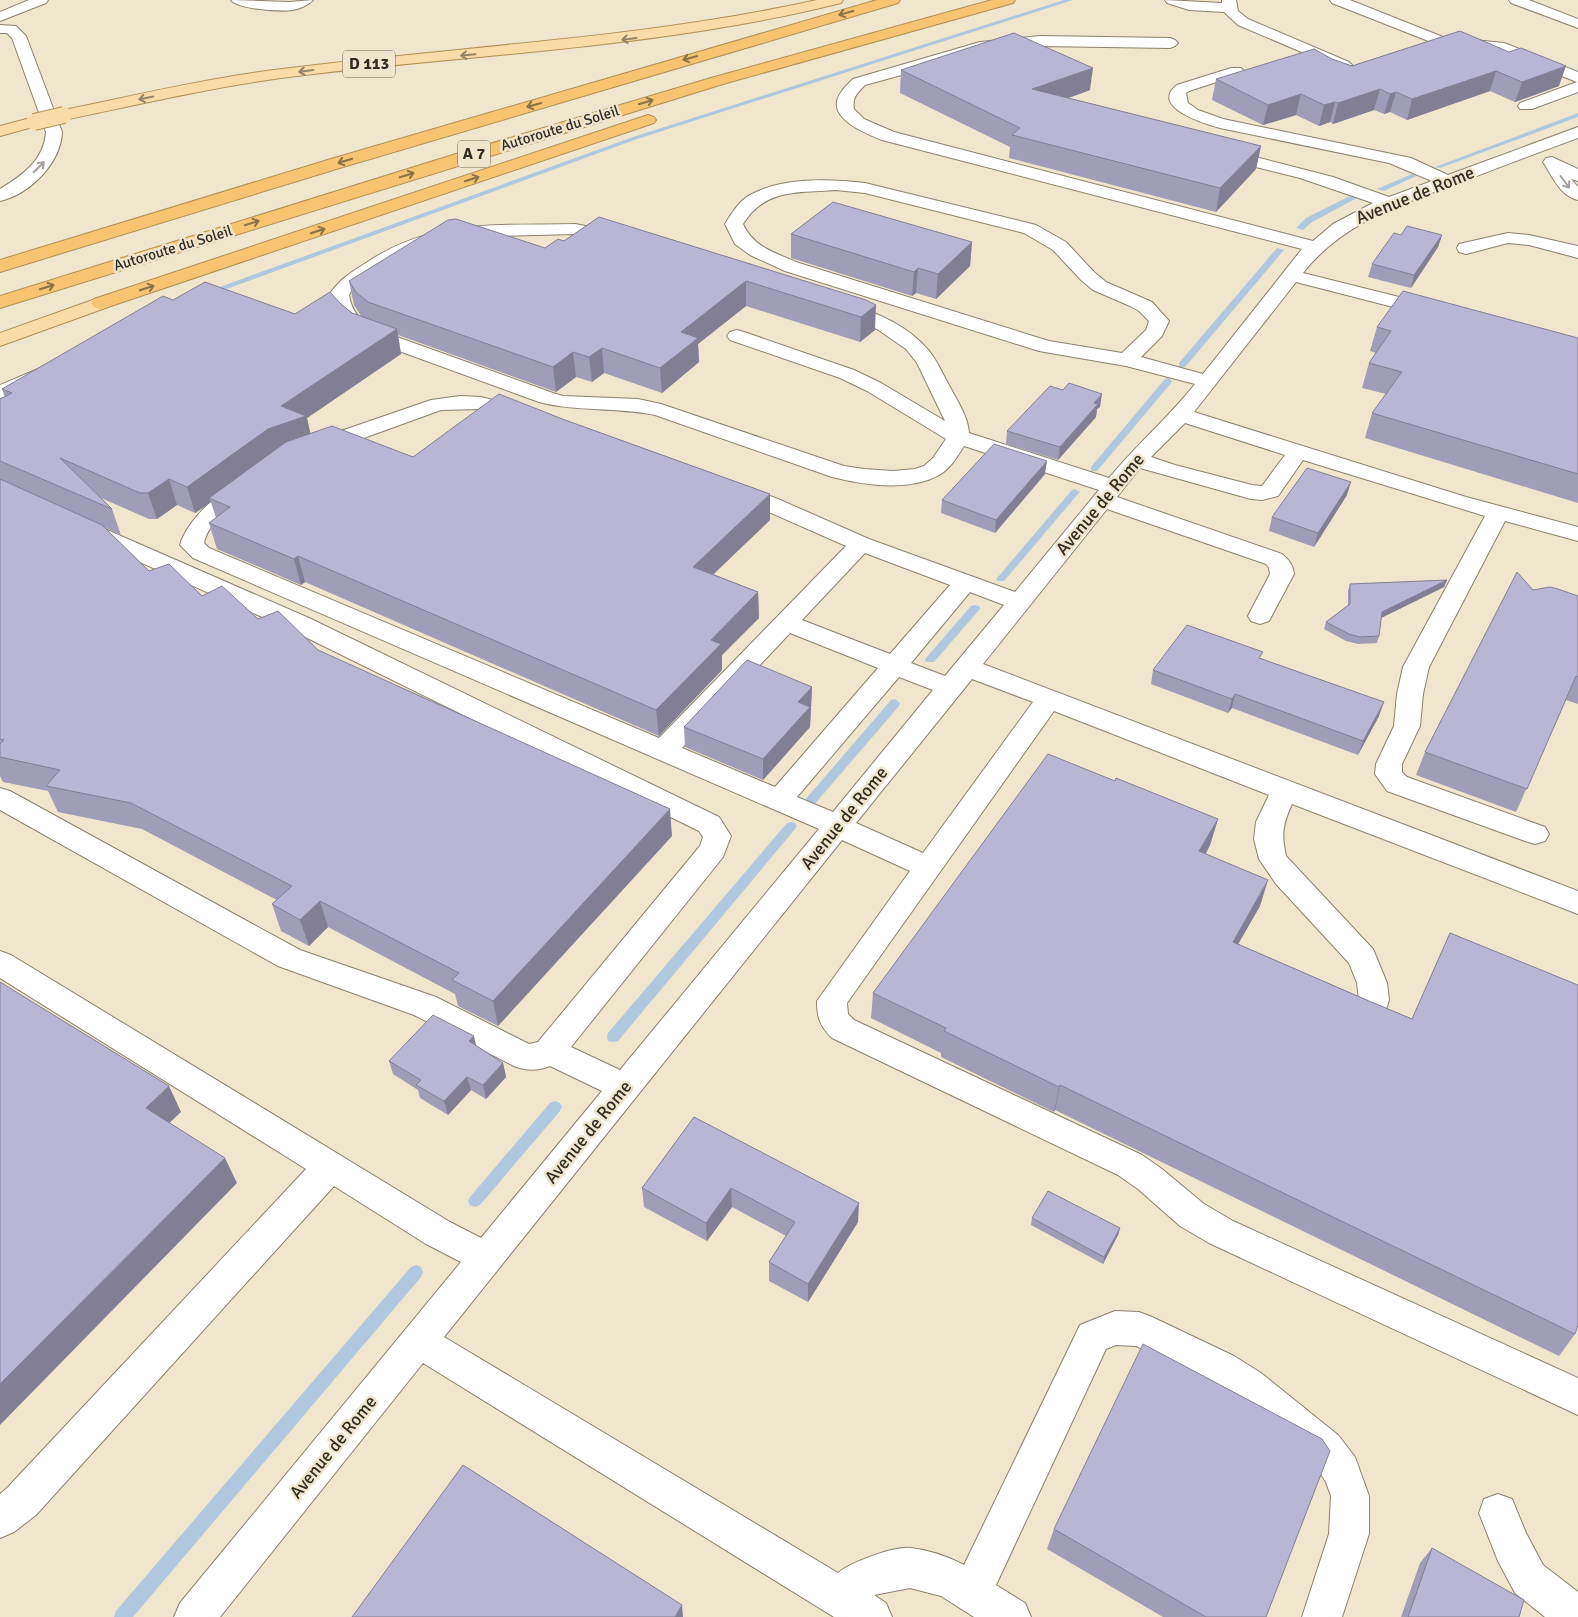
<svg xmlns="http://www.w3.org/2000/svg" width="1578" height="1617" viewBox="0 0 1578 1617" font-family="Signika,sans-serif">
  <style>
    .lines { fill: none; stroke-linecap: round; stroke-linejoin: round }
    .stream { fill: #b0c7e0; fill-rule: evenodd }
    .minor-casing { stroke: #8a816b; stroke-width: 2 }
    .major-casing { stroke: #b29056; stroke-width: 2 }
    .highway-casing { stroke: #b29056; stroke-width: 2 }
    .minor { fill: #fff; fill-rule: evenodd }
    .major { fill: #fadcaa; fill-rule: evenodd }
    .highway { fill: #f7c571; fill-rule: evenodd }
    .major-bridge-casing { stroke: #b29056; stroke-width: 18; stroke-linecap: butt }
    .major-bridge { stroke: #fadcaa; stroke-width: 16 }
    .wall { fill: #9f9db7 }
    .shaded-wall { fill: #827f95 }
    .building { fill: #b9b6d5; stroke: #827f95 }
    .oneway { stroke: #8a7147 }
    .oneway2 { stroke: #968467 }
    .oneway3 { stroke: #a2a09c }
    .labels { text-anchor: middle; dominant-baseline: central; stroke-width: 5; stroke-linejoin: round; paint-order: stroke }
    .far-street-label { font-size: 15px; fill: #312d24; stroke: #f0e6cd }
    .shield { fill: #f0e6cd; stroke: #6a6457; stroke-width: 1 }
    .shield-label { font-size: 16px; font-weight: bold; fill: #312d24 }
    .street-label { font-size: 18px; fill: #312d24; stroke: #f0e6cd }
  </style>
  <rect width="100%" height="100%" fill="#f0e6cd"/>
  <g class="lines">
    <g class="stream">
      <polygon points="1064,0 1073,0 637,139 213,294 206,292 633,137"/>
      <polygon points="1578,113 1578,117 1440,168 1435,167"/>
      <polygon points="1412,174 1416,176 1414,177 1384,191 1377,189"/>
      <polygon points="1350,196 1357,198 1312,222 1303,230 1296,228 1306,218"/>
      <polygon points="1277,248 1284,250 1185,367 1179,367 1179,363"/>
      <polygon points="1168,378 1172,381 1171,383 1097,471 1091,471 1091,467 1165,379"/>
      <polygon points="1075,489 1080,492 1078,494 1004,581 998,581 996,579 998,577 1072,490"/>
      <polygon points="975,605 979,606 980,608 979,610 934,662 926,662 925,660 926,658 971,606"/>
      <polygon points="895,699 900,703 899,706 813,806 805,806 803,803 805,800 891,700"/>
      <polygon points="791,822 795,823 797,826 795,829 618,1041 613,1042 608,1041 607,1037 608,1033 787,823"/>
      <polygon points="555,1101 560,1103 562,1107 560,1111 480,1205 475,1207 470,1205 468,1201 470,1197 550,1103"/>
      <polygon points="416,1265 421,1267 423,1272 421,1277 133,1617 114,1617 116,1611 411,1267"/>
    </g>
    <g class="minor-casing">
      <g id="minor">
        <polygon points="29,0 48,0 46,3 0,21 0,12"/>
        <path d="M231,0L289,2L313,0C309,5 299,9 292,10C281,12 237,9 231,0Z"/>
        <polygon points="1165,0 1222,3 1222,0 1236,0 1238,11 1248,19 1349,62 1352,65 1349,68 1339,68 1238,25 1224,12 1189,10 1167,3"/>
        <polygon points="1330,0 1350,0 1443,37 1504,43 1578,72 1578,92 1532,109 1520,109 1518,106 1520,103 1577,82 1496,50 1436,44 1332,3"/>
        <polygon points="1509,0 1529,0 1578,19 1578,28 1511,3"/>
        <path d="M0,25L16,26L26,36L62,132C61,163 30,194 0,201V189C23,175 44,160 46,132L12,38L7,33H0Z"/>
        <path d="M1040,36L1170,38L1175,40L1178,43L1175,46L1170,48L1040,46L997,49L865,85C857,93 852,98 854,109L864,119L894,132L1313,241L1333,224L1373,203L1300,178L1215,157L1213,153L1215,149L1221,148L1333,177L1389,197L1432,181L1389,163L1220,128C1205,124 1149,107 1177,85L1231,68H1241L1244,71L1241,74L1189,91L1186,93L1188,103L1198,110L1223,119L1411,158L1448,175L1578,127V138C1537,153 1497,168 1456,184C1400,205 1342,223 1303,273L1439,307L1442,311L1439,315L1432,317L1296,282L1194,412L1466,497L1578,527V541L1505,521L1429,667L1423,694L1420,726L1402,764V772L1407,777L1545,827L1549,834L1545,841L1535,844L1525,841L1387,791L1375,774L1376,764L1394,726L1397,694L1403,667L1485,516L1303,460L1278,496L1262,500L1251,499L1140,468L1117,497L1282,554C1289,560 1293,565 1294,574L1269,621L1260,624L1251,621L1248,616L1270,574L1269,568L1266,564L1107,509L983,664L1578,891V914L1292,804C1283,824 1281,833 1286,856L1373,949L1387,983L1389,1000L1381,1025L1370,1028L1359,1025L1355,1016L1359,1000L1357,983L1349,963L1276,884L1259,859L1254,839L1256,822L1269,795L1054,711L847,1003L848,1014L854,1020L1142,1155L1162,1169L1204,1204L1233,1221L1578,1378V1415L1209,1243L1180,1226L1138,1189L1118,1175L832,1038C820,1026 817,1018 817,1001L910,871L842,840L444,1337L838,1573C851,1562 894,1546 911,1548C929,1550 949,1557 964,1565L1080,1325L1115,1311L1139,1312L1152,1317L1234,1356L1261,1373L1338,1435L1355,1457L1369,1496V1534L1342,1617H1302L1329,1534L1331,1496L1326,1482L1312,1461L1235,1399L1208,1380L1136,1346L1116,1345L1106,1349L996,1585L1025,1603L1031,1617H974L941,1596L910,1588L874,1595L886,1603L892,1617H834L423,1363L220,1617H174L180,1603L461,1262L426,1244L334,1186L36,1515L14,1532L0,1538V1494L8,1487L306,1169L0,978V951L11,955L450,1222L481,1238L602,1091L550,1066C537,1071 527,1071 514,1066L414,1015L278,966L0,810V788L10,791L300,950L436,997L529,1044L538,1042L700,846L703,837L699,831L291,630L82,536L79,531L82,526L90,524L98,526L309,618L719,817L731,836L723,857L571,1047L620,1070L819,829L193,558L180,545C186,521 227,479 252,485L255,490L252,495C233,508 209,519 204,543L209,548L659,738L846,546L762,509L727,496L724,491L727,486L735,484L743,486L778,499L869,539L1015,592L1099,490L964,446C957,457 950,469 939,475C908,492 864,485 832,477L655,415C617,407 577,412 539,402L358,336C342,325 333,314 329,295C340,279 350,273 366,263C432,218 499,226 575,224L623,233L626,237L623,241L617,242L575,234L463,237L441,241L421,247L395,260L353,288L349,295C352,312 359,318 372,328L553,393L563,396L638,399L661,404L844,466L864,469L893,471L915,469L924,466L933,458L946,439L867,391L840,378L730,340L727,336L730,332L737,330L744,332L854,370L881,383L945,421L917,363L906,349L877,329L832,312L829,308L832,304L839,302C872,310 907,324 929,351C938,362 943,375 950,387C958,402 968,417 969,433L1109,478C1136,445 1168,418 1195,384L1126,366L1039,351L785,271L750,255L735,244L725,224C732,213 739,201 750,195C782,177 830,179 865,183L1036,225L1066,242L1094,272L1106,282L1152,302L1169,321L1162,336L1141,357L1203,374L1302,249L882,140C868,134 833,121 837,101C839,92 847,85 853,79L980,42ZM836,190L865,193L1024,233L1053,250L1081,280L1093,290L1130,306L1139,311L1149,321L1146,330L1122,353L1049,341L799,263C776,253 754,248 743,224C765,188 799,193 836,190ZM1185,423L1285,455L1262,486L1252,485L1175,465L1151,457ZM865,553L950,585L890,654L802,620ZM970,592L1004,605L945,676L911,663ZM790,633L878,668L775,787L682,748ZM899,677L933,690L833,812L797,797ZM972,679L1033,702L923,853L856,823Z"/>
        <path d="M1552,157L1578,169V181L1571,179L1578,187V200C1560,196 1553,177 1543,162L1546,158Z"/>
        <polygon points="1508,233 1529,235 1578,246 1578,258 1529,245 1508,243 1466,254 1459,252 1457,248 1459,244"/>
        <polygon points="38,369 45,371 48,375 45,379 0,399 0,385"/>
        <polygon points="460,396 481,397 527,409 531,413 527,417 520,419 481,409 441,410 328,451 320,452 312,451 309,446 312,441 431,400"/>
        <polygon points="1498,1494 1512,1499 1526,1533 1543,1565 1578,1592 1578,1617 1545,1617 1515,1593 1498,1561 1479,1513 1484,1499"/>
      </g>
    </g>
    <g class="major-casing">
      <g id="major">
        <path d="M817,0H843L841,3C657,49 468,54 281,78C208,88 136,105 64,120L58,118L56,115L58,112L64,110C136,95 209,78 282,69C461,46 640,39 817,0Z"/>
        <polygon points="34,117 40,119 42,122 40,125 0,136 0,126"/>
        <polygon points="101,297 108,299 111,303 108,307 0,346 0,333"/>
      </g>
    </g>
    <g class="highway-casing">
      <g id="highway">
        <polygon points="877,0 900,0 898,3 343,167 0,272 0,260 331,159"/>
        <polygon points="992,0 1015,0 1013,3 723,84 0,308 0,296 456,154 711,78"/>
        <polygon points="648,115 654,117 656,120 654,123 108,307 101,309 94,307 91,303 94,299"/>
      </g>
    </g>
    <use href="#minor" class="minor"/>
    <use href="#major" class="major"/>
    <use href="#highway" class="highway"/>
    <g class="major-bridge-casing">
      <polyline id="major-bridge" points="34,122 64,115"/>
    </g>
    <use href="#major-bridge" class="major-bridge"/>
  </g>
  <g class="wall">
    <polygon points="1460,31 1559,86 1515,102 1490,91 1407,120 1390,112 1384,114 1374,110 1333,124 1330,122 1319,126 1296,115 1263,125 1212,100 1216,79 1332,59 1352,66"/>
    <polygon points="901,70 1090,90 1068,98 1261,146 1256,169 1216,212 1009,158 1010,147 900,93"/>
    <polygon points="791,234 972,242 970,266 936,299 916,293 912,296 791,258"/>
    <polygon points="1401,235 1442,235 1438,247 1411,288 1368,277 1372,264"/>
    <polygon points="564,241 866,300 875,330 860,342 746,306 698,344 699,362 662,393 604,373 592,382 576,377 556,392 398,335 401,354 307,418 310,433 413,457 565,420 770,494 770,520 713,574 758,592 759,618 722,655 722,670 659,736 305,582 301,585 217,549 209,523 216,518 211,502 195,513 177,505 157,519 149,519 101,498 112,509 121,535 104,527 149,571 202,596 258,619 672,836 498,1026 458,1006 455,994 328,927 309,946 281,931 272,904 277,900 142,829 58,812 48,791 3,782 0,776 0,399 5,397 2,389 173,300 295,314 341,304 352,313 361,316 354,305 349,281 545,248"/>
    <polygon points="1377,327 1578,338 1578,503 1365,438 1372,413 1386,394 1362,388 1369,363 1376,353 1370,351"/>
    <polygon points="1100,407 1097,409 1096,417 1058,460 1006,444 1007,431"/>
    <polygon points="1045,474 995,533 941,513 942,500"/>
    <polygon points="1347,495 1314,547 1269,531 1272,517"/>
    <polygon points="1447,580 1444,587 1381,618 1379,636 1377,643 1358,644 1346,641 1324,629 1326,622 1348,605 1348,591 1350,584"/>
    <polygon points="1533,590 1578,596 1578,704 1566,700 1516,812 1416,775 1425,752"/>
    <polygon points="1261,658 1379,716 1358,755 1232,708 1228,713 1151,684 1153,670"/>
    <polygon points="812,687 810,727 763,780 685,747 684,727"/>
    <polygon points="1115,781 1218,819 1210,845 1206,854 1260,906 1238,944 1369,1001 1412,1019 1450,933 1575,1334 1559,1356 1055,1110 1054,1112 941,1057 941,1053 871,1018 873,993"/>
    <polygon points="477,1046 503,1063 506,1077 486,1099 471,1090 448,1115 420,1098 418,1090 393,1074 389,1061"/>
    <polygon points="694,1117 858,1222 808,1302 769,1281 769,1262 786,1236 732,1207 707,1241 644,1207 642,1188"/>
    <polygon points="1032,1218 1120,1228 1118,1235 1103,1264 1031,1225"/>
    <polygon points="1054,1529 1266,1617 1163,1617 1047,1549"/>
    <polygon points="1432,1548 1519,1617 1401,1617 1420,1563"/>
  </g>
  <g class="shaded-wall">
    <polygon points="1566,66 1559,86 1515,102 1522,82"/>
    <polygon points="1093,68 1090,90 1030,112 1032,89"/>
    <polygon points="1496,71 1490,91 1407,120 1412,99"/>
    <polygon points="1380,89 1374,110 1333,124 1338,103"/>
    <polygon points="1396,92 1390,112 1384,114 1390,94"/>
    <polygon points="1301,94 1296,115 1263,125 1268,105"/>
    <polygon points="1335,102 1330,122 1319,126 1324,105"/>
    <polygon points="1261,146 1256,169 1216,212 1220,188"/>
    <polygon points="1442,235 1438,247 1411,288 1414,275"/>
    <polygon points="972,242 970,266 936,299 938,274"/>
    <polygon points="918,268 916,293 912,296 914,272"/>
    <polygon points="746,281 746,306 698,344 699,362 662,393 660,368 681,332"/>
    <polygon points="876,305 875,330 860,342 861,317"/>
    <polygon points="397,329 401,354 307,418 312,441 209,498 211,502 195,513 187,487 281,406"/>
    <polygon points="602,348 604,373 592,382 589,357"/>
    <polygon points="573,352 576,377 556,392 553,367"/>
    <polygon points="1102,394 1100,407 1097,409 1096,417 1058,460 1060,447 1094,403"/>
    <polygon points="1047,461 1045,474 995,533 996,520"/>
    <polygon points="169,479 177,505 157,519 148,493"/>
    <polygon points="1351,482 1347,495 1314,547 1318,533"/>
    <polygon points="770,494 770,520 694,593 693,567"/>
    <polygon points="298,556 305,582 301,585 294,559"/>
    <polygon points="1447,580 1444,587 1379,619 1382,612"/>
    <polygon points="758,592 759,618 722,655 722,670 659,736 656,710 711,640"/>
    <polygon points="812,687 810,727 763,780 763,759 798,702"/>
    <polygon points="1235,694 1232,708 1228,713 1232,699"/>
    <polygon points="1384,702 1379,716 1358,755 1363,741"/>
    <polygon points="670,809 672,836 498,1026 493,1001"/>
    <polygon points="1218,819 1210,845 1192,877 1199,851"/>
    <polygon points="1268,880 1260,906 1225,967 1233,942"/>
    <polygon points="320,901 328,927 309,946 300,920"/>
    <polygon points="474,1036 477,1049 469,1041"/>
    <polygon points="503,1063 506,1077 486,1099 483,1085"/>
    <polygon points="467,1077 471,1090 448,1115 444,1101"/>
    <polygon points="1060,1085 1055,1110 1054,1112 1059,1087"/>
    <polygon points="169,1086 181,1112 159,1133 146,1108"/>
    <polygon points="225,1158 237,1183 0,1425 0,1384"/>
    <polygon points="731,1188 732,1207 707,1241 706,1223"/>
    <polygon points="859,1203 858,1222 808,1302 808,1284"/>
    <polygon points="1120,1228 1118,1235 1103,1264 1104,1257"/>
    <polygon points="682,1605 683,1617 675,1617"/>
  </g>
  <g class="building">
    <polygon points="1460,31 1509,52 1521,48 1566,66 1522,82 1496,71 1412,99 1396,92 1390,94 1380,89 1338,103 1335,102 1324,105 1301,94 1268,105 1216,79 1314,49 1332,59 1352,66"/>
    <polygon points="1014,33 1093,68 1032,89 1261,146 1220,188 1012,135 1020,128 901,70"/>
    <polygon points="833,202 972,242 938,274 918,268 914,272 791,234"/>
    <polygon points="599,217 866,300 876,305 861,317 746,281 681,332 698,338 660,368 602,348 589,357 573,352 553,367 368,302 356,292 349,281 448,220 456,219 545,248 558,239 564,241"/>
    <polygon points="1407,226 1442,235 1414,275 1372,264 1394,233 1401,235"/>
    <polygon points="205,282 295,314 330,292 341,304 352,313 397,329 281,406 306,416 268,429 187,487 169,479 148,493 140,493 60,458 112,509 0,461 0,399 12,393 2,389 163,296 173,300"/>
    <polygon points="1403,291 1578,338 1578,474 1372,413 1402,372 1369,363 1391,331 1377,327"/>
    <polygon points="1069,383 1102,394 1094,403 1098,404 1060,447 1007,431 1050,386 1063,390"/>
    <polygon points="499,394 565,420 770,494 693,567 758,592 711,640 721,644 656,710 298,556 294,559 209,523 230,507 209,498 286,442 332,426 413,457"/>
    <polygon points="994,444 1047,461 996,520 942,500"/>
    <polygon points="1307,468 1351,482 1318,533 1272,517"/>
    <polygon points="0,479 102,525 149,571 169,564 202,596 222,586 258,619 278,611 318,650 670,809 493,1001 452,980 459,973 320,901 300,920 272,904 292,886 131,803 46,786 60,770 0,757 0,744 4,740 0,739"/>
    <polygon points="1517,572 1533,590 1550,587 1558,589 1578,596 1578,677 1576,676 1527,789 1425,752"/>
    <polygon points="1447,580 1382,612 1379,636 1360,637 1349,634 1326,622 1350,604 1350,584"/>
    <polygon points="1187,625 1263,652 1259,658 1384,702 1363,741 1235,694 1232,699 1153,670"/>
    <polygon points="747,660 812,687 798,702 810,707 763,759 684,727"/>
    <polygon points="1048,754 1115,781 1116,778 1218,819 1199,851 1268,880 1233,942 1369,1001 1412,1019 1450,933 1578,985 1578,1325 1575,1334 1060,1085 1059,1087 944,1031 946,1028 873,993"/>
    <polygon points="0,982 169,1086 146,1108 225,1158 0,1384"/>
    <polygon points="433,1015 474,1036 469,1041 503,1063 483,1085 467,1077 444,1101 416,1085 421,1080 389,1061"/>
    <polygon points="694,1117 859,1203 808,1284 769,1262 795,1222 731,1188 706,1223 642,1188"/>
    <polygon points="1048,1191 1120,1228 1104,1257 1032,1218"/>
    <polygon points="1143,1344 1322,1439 1330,1451 1266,1617 1206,1617 1054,1529"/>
    <polygon points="463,1465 682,1605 675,1617 352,1617"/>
    <polygon points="1432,1548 1524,1600 1519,1617 1408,1617"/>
  </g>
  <defs><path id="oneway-shaft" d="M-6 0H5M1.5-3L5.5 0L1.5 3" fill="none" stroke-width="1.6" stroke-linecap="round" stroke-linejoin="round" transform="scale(1.25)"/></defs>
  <g class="oneway">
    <use href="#oneway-shaft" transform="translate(846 13) rotate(165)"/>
    <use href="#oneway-shaft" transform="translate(690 58) rotate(164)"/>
    <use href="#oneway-shaft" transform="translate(646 102) rotate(-17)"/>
    <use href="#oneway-shaft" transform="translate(534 105) rotate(164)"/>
    <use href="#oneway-shaft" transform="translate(345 161) rotate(163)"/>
    <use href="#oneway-shaft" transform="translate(407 175) rotate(-17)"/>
    <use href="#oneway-shaft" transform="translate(472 179) rotate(-18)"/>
    <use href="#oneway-shaft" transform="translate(252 223) rotate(-17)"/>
    <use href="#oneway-shaft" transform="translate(318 231) rotate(-18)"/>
    <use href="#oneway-shaft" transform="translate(47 287) rotate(-17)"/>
    <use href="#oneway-shaft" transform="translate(147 288) rotate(-18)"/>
  </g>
  <g class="oneway2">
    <use href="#oneway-shaft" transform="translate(629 39) rotate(173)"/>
    <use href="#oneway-shaft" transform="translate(468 55) rotate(175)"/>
    <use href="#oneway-shaft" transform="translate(306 71) rotate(173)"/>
    <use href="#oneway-shaft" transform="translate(146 98) rotate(168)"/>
  </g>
  <g class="oneway3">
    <use href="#oneway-shaft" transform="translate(39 167) rotate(-44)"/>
    <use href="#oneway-shaft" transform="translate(1565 182) rotate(53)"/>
  </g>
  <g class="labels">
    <g class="far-street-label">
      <text transform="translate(560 128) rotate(-17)">Autoroute du Soleil</text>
      <text transform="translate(173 248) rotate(-17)">Autoroute du Soleil</text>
    </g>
    <g class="shield">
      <rect x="343" y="50.5" width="52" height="27" rx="4"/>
      <rect x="458" y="140.5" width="32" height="27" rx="4"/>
    </g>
    <g class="shield-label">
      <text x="369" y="64">D 113</text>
      <text x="474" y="154">A 7</text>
    </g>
    <g class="street-label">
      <text transform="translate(1415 195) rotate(-22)">Avenue de Rome</text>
      <text transform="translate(1100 504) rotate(-50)">Avenue de Rome</text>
      <text transform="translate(844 818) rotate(-51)">Avenue de Rome</text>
      <text transform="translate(588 1132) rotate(-51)">Avenue de Rome</text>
      <text transform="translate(333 1447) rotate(-51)">Avenue de Rome</text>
    </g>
  </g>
</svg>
